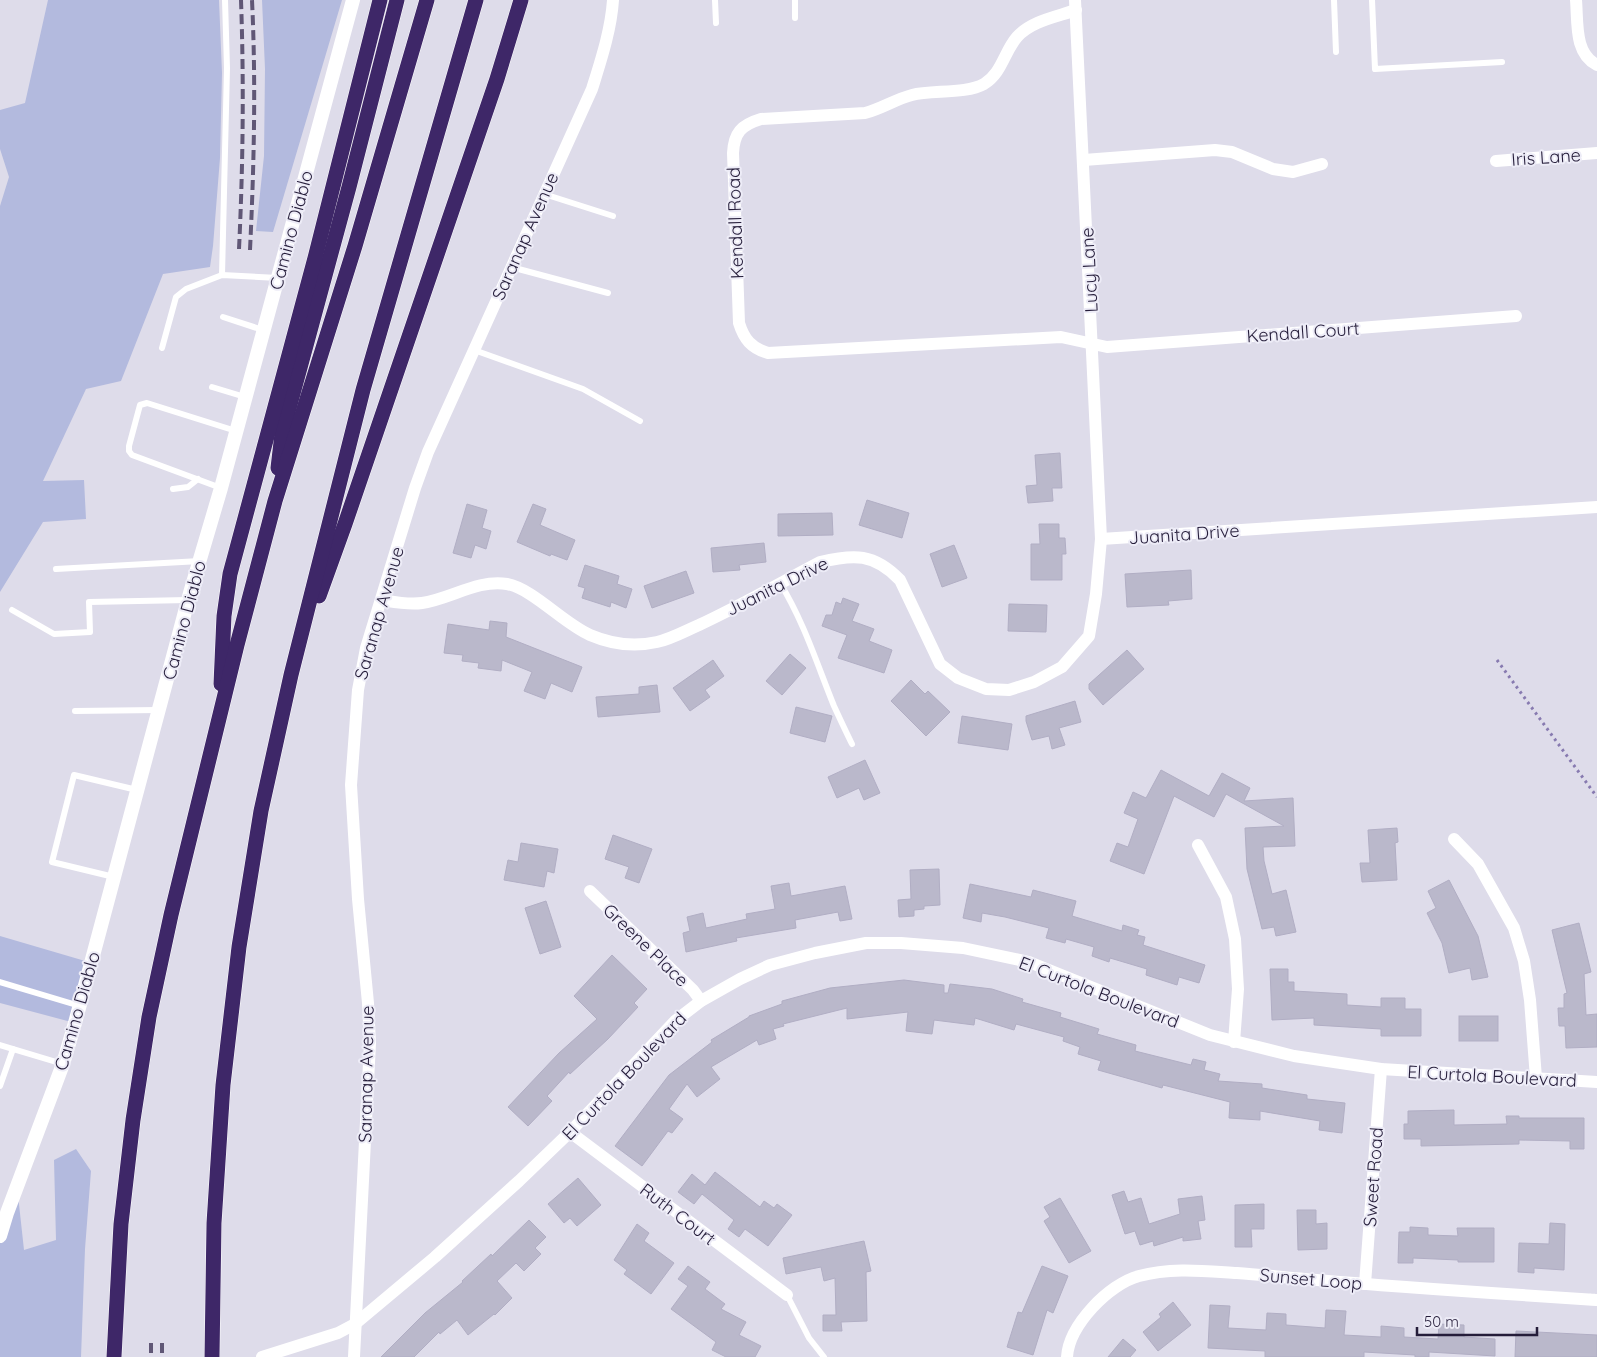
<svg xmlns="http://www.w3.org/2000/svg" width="1597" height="1357" viewBox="0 0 1597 1357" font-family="Quicksand,sans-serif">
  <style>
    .green { fill: #b3bade }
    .building { fill: #bab8cb; stroke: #b1aec4 }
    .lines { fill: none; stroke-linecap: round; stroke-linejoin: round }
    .motorway-casing { stroke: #fff; stroke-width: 16 }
    .path { stroke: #877ab0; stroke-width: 3; stroke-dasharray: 2.5 4; stroke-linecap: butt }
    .service { stroke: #fff; stroke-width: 6 }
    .minor { stroke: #fff; stroke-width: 12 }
    .tertiary { stroke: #fff; stroke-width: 14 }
    .motorway { stroke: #3e2768; stroke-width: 15 }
    .rail { stroke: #605776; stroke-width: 4; stroke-dasharray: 10 5; stroke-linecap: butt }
    .labels { text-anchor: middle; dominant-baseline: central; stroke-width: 4; stroke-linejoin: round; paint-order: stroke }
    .street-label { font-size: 18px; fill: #251d3a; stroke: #edecf7 }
  </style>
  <rect width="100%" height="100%" fill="#dedcea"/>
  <g class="green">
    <polygon points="48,0 219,0 222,73 220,158 213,246 210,267 163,274 121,381 86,389 43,481 84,480 86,519 43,522 0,592 0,206 9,177 0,149 0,110 25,103"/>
    <polygon points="262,0 342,0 273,232 256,231 264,156 265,69"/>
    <polygon points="0,936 92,963 75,1023 0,1003"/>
    <polygon points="76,1149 91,1171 85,1249 81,1357 0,1357 0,1236 17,1186 24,1250 56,1240 54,1160"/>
  </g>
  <g class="building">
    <polygon points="1060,453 1062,488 1052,488 1053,501 1028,503 1026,486 1037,485 1035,455"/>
    <polygon points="867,500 909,513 902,538 859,525"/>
    <polygon points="467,504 487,510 482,528 491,531 486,549 475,545 471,558 453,553"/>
    <polygon points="533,504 546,509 540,525 575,540 567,560 551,554 550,556 517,542"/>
    <polygon points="832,513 833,535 778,536 778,514"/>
    <polygon points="1039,524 1059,524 1059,538 1065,538 1066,554 1062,554 1062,580 1031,580 1031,544 1040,544"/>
    <polygon points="764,543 766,562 739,565 740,570 713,572 711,548"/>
    <polygon points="954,545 967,578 942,587 930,554"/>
    <polygon points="585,565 619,576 617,584 632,589 626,608 611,602 610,607 582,598 585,588 578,586"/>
    <polygon points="1191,570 1192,599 1168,601 1169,605 1127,607 1125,574"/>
    <polygon points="686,571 694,593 652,608 644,586"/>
    <polygon points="843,598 859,604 852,621 874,629 869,641 892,650 884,673 838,658 847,635 822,626 826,615 832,615 836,602 841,604"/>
    <polygon points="1009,604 1047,605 1046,632 1008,631"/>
    <polygon points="490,621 507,623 506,637 582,667 572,692 551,683 545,699 524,691 532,672 502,660 501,671 478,668 479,663 462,661 463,655 444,653 448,624 489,630"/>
    <polygon points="1127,650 1144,669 1103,705 1089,689 1089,684"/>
    <polygon points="790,654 806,668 782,695 766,681"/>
    <polygon points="713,660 724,676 705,690 710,697 690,711 673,688"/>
    <polygon points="911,680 925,694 928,691 950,712 926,736 891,701"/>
    <polygon points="657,685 660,712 598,717 596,697 639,694 639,687"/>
    <polygon points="1075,701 1081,722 1059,728 1065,745 1052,749 1049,736 1032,740 1026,721 1026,716"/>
    <polygon points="796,707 832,716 825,742 790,733"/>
    <polygon points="962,716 1012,724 1008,750 958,743"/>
    <polygon points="865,760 880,793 864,800 859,788 837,798 828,777"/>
    <polygon points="1161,770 1209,796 1222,773 1250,788 1244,801 1293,798 1295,846 1263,847 1264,861 1272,894 1286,890 1296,932 1276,936 1274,927 1262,929 1247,869 1245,828 1284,826 1226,794 1214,817 1174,796 1144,874 1110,861 1117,843 1128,847 1138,819 1124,813 1133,792 1146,798"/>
    <polygon points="1397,828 1398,842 1395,843 1397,880 1362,882 1360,863 1370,863 1368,830"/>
    <polygon points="613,835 652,849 639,883 625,878 629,867 605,859"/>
    <polygon points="521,843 558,849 554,873 547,871 544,887 504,880 508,860 518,862"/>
    <polygon points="939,869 940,905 924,906 924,909 914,910 914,916 899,917 898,900 911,899 910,870"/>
    <polygon points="1449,880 1478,936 1488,977 1472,980 1470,968 1449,973 1442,943 1427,913 1436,908 1428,891"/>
    <polygon points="789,883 791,896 845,886 852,919 840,921 838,912 795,920 796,928 736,938 737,941 686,952 683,933 690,931 687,917 703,913 706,928 747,919 746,914 775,909 771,886"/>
    <polygon points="970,884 1031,897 1033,890 1076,901 1072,916 1122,931 1123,925 1139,930 1137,935 1145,937 1143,945 1205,965 1199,983 1179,977 1177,985 1146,975 1147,969 1110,958 1109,962 1092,956 1094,947 1066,939 1065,943 1046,938 1049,928 1005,917 982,913 981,922 963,918"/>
    <polygon points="546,901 561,947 540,954 525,908"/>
    <polygon points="1579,923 1591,972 1584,974 1586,1015 1597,1014 1597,1047 1566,1048 1565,1026 1559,1026 1558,1008 1564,1008 1564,994 1567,993 1552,930"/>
    <polygon points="612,955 647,989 634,1003 638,1007 608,1039 570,1074 569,1072 547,1096 552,1101 528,1126 508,1107 559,1053 597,1019 574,996"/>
    <polygon points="1270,969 1288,969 1288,982 1294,982 1294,991 1347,994 1347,1005 1381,1007 1381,998 1405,998 1405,1009 1421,1009 1421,1036 1381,1036 1381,1029 1314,1025 1314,1018 1272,1020"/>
    <polygon points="904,980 944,985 944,993 948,993 950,984 992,989 1023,999 1022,1002 1061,1013 1060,1017 1099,1029 1097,1034 1136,1045 1135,1051 1191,1065 1193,1059 1206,1062 1204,1070 1220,1074 1218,1081 1262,1084 1262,1088 1307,1095 1307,1099 1345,1103 1342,1133 1319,1130 1320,1121 1260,1111 1260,1120 1229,1118 1230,1102 1163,1085 1162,1088 1098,1070 1101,1061 1078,1054 1080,1047 1063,1041 1064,1037 1016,1024 1014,1030 975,1018 974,1025 934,1020 932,1034 906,1031 908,1012 847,1019 847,1008 783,1024 784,1026 773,1029 776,1039 759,1045 757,1040 711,1067 720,1079 697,1097 687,1084 669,1109 683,1119 672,1133 668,1131 642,1166 615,1146 669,1075 712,1042 711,1040 749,1017 749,1016 782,1004 782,1001 830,988"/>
    <rect x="1459" y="1016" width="39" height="25"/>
    <polygon points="1454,1110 1454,1125 1507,1124 1506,1116 1519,1116 1519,1118 1584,1118 1584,1149 1570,1149 1570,1141 1519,1140 1519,1144 1421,1146 1421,1139 1404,1139 1404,1124 1408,1124 1408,1111"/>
    <polygon points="715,1172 760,1207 764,1201 774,1208 777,1204 792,1215 768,1246 745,1229 739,1237 728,1229 734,1220 702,1194 694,1204 678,1192 692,1174 705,1185"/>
    <polygon points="578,1178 601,1205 577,1226 570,1218 564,1223 548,1204"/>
    <polygon points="1124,1191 1128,1202 1141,1198 1149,1224 1180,1214 1178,1199 1202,1196 1205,1220 1198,1221 1201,1239 1183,1241 1183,1237 1154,1246 1153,1241 1140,1245 1135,1231 1125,1234 1112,1195"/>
    <polygon points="1060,1198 1091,1251 1069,1263 1044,1221 1050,1217 1044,1207"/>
    <polygon points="1264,1204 1264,1229 1251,1229 1252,1247 1235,1247 1235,1205"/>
    <polygon points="1297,1210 1316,1210 1316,1224 1327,1223 1327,1249 1298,1250"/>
    <polygon points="529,1220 546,1237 535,1248 541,1254 524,1271 516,1263 497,1281 512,1298 495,1315 494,1314 468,1335 457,1320 440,1334 439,1332 414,1357 381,1357 425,1313 463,1282 462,1281 491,1254 492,1256"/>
    <polygon points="1550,1223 1565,1224 1564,1270 1534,1268 1534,1273 1518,1272 1519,1243 1549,1244"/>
    <polygon points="637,1224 649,1233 644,1241 674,1263 651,1294 624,1274 627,1270 614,1260"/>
    <polygon points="1410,1227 1428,1228 1428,1235 1458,1236 1457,1228 1494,1228 1494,1262 1458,1262 1458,1260 1413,1258 1413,1263 1398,1263 1399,1232 1410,1232"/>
    <polygon points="864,1241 871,1271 866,1272 867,1321 841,1322 842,1331 823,1331 823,1315 836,1315 835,1278 824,1281 821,1267 786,1274 783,1258"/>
    <polygon points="688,1266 710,1282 705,1289 725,1304 721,1309 746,1322 739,1335 761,1346 755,1357 726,1357 712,1350 716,1342 671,1309 688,1286 678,1279"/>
    <polygon points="1042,1266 1068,1276 1053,1313 1047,1310 1033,1355 1007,1347 1018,1312 1022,1313"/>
    <polygon points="1173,1302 1191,1325 1158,1351 1143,1332 1161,1317 1159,1314"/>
    <polygon points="1210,1305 1230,1306 1228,1328 1266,1330 1267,1313 1286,1314 1286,1325 1325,1328 1326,1310 1346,1311 1344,1335 1381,1337 1381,1326 1404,1328 1404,1337 1438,1339 1439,1324 1464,1325 1464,1337 1495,1339 1495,1356 1429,1352 1429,1357 1415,1357 1415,1355 1364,1352 1364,1357 1265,1357 1265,1351 1208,1348"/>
    <polygon points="1516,1331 1597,1335 1597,1357 1515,1357"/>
    <polygon points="1123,1339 1136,1350 1130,1357 1108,1357"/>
  </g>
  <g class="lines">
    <g class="motorway-casing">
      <g id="motorway">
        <polyline points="278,468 282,434 349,187 397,0"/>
        <polyline points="319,596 345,524 497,79 521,0"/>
        <polyline points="221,684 224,616 230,574 315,258 380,0"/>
        <polyline points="114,1357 121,1224 133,1120 149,1017 171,915 237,645 275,501 355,246 427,0"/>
        <polyline points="212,1357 214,1223 223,1085 239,947 261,811 291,675 363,390 476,0"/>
      </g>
    </g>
    <polyline class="path" points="1497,660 1597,797"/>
    <g class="service">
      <polyline points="715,0 716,23"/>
      <polyline points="795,0 795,18"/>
      <polyline points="1334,0 1336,52"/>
      <polyline points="1372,0 1375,69 1502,62"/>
      <polyline points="544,194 613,216"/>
      <polyline points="511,267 608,293"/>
      <polyline points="222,275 227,68 225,0"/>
      <polyline points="223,317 263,330"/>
      <polyline points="162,348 176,297 186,289 222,275 278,278"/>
      <polyline points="474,350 583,389 640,421"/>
      <polyline points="212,387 245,397"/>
      <polyline points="221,488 132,455 129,451 129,446 140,405 147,403 236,431"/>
      <polyline points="173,489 188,487 198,479"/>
      <polyline points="56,569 200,561"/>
      <path d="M780,583C804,622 817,664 834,706C840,719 846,732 852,744"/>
      <polyline points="12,610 54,634 90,632 89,602 188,600"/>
      <polyline points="75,711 158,710"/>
      <polyline points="114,877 52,862 74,775 137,790"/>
      <polyline points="0,982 80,1006"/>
      <polyline points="0,1045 63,1064"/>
      <polyline points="0,1086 13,1049"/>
      <polyline points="787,1295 809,1338 824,1357"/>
    </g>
    <g class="minor">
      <path d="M1576,0C1578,23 1574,53 1597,65"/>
      <path d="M1076,10C1056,17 1031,21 1017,37C1004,52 1002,73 984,84C966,94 932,90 912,95C896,99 881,109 865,113L761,119C741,125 734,133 733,153L739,323C744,339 751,348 768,353L1061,337L1107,347L1516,316"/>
      <polyline points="1084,160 1215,150 1232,152 1273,169 1293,172 1322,164"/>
      <polyline points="1496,161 1597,153"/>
      <polyline points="1101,539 1597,507"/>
      <path d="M381,600C394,602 408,605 422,603C450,599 478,579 507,584C533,589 563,623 590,635C611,644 635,647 657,642C671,639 685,631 699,625C740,606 780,583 820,562C854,554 874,553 900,580L940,664L958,678L986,689L1009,690L1034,682L1062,667L1089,636L1096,594L1101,539L1075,0"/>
      <polyline points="1454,839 1478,864 1514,928 1524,961 1530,1000 1536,1078"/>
      <polyline points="1198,845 1226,897 1235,939 1238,989 1234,1042"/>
      <polyline points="590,891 693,990 701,1001"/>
      <polyline points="570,1132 787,1295"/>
      <polyline points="1365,1284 1381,1069"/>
      <polyline points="262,1357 338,1333 355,1324 435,1257 519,1181 570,1132 675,1021 701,1001 740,979 770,965 815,953 866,943 901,943 963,948 1029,962 1210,1035 1294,1056 1381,1069 1597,1082"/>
      <path d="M354,1357L370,1043L368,1003L358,899L351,785L358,690L366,648L415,488L428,452L592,89C601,60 611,30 613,0"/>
      <path d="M1067,1357C1069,1325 1109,1284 1139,1276C1171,1267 1205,1271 1237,1273C1264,1275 1290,1278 1317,1280C1410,1288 1504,1294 1597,1300"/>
    </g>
    <polyline class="tertiary" points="0,1236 7,1213 63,1064 75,1023 190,593 221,488 353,0"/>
    <use href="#motorway" class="motorway"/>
    <g class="rail">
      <path d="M239,249C243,166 244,84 241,0"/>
      <path d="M250,250C254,166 256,84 252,0"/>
      <polyline points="151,1343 151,1357"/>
      <polyline points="162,1343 162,1357"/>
    </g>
  </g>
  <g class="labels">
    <g class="street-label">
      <text transform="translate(1546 157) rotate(-4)">Iris Lane</text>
      <text transform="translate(735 223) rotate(-92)">Kendall Road</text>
      <text transform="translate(291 230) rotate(-75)">Camino Diablo</text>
      <text transform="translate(525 236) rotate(-66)">Saranap Avenue</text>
      <text transform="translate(1089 270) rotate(-93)">Lucy Lane</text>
      <text transform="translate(1303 332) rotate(-4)">Kendall Court</text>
      <text transform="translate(1184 534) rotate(-4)">Juanita Drive</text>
      <text transform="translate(777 586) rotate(-26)">Juanita Drive</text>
      <text transform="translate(379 613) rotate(-74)">Saranap Avenue</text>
      <text transform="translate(184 620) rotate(-75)">Camino Diablo</text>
      <text transform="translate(646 945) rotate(44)">Greene Place</text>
      <text transform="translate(1099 992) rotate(21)">El Curtola Boulevard</text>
      <text transform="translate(77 1011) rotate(-74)">Camino Diablo</text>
      <text transform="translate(366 1074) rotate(-89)">Saranap Avenue</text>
      <text transform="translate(624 1076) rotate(-46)">El Curtola Boulevard</text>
      <text transform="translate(1492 1076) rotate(3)">El Curtola Boulevard</text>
      <text transform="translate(1373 1177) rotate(-86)">Sweet Road</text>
      <text transform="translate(678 1214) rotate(37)">Ruth Court</text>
      <text transform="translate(1311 1279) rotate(5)">Sunset Loop</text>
    </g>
  </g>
  <path d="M1417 1327v8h120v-8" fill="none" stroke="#251d3a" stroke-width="2.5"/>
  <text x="1424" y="1327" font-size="15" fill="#251d3a" stroke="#edecf7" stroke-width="4" paint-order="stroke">50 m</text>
</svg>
